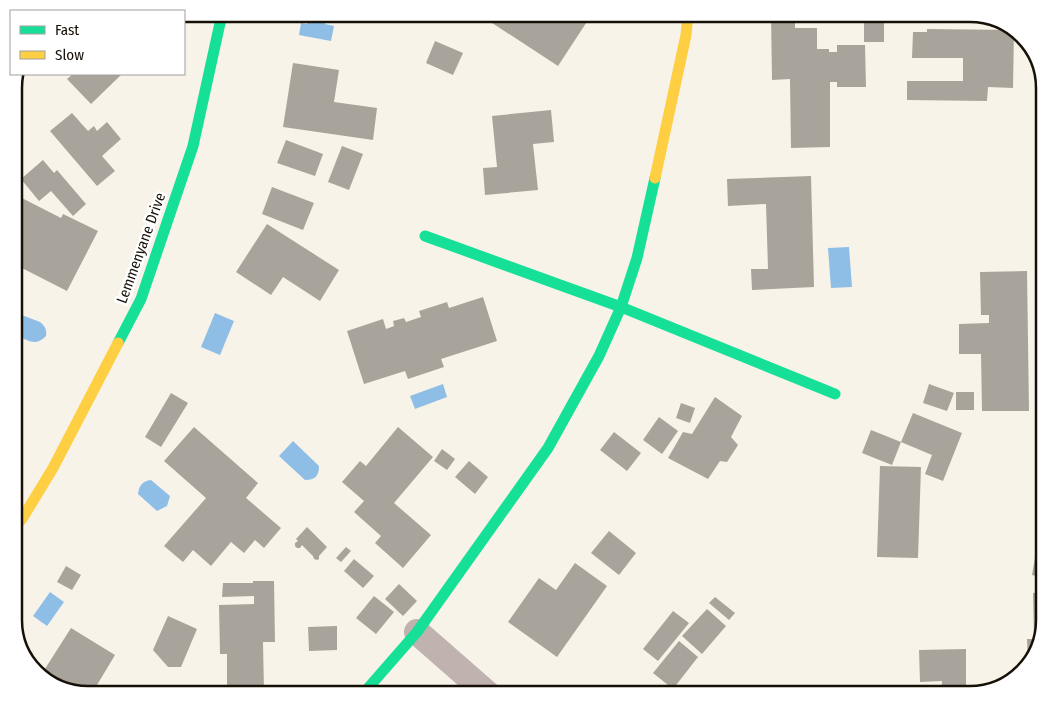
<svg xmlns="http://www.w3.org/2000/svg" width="1058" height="709" viewBox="0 0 1058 709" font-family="'Fira Sans Condensed',sans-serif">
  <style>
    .water { fill: #8ebee6 }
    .building { fill: #a9a49b }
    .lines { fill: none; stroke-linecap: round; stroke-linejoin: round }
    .street { stroke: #bfb2af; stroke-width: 26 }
    .fast { stroke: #16e098; stroke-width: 11 }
    .slow { stroke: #ffcf43; stroke-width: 11 }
    .labels { text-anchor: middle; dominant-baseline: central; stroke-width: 5; stroke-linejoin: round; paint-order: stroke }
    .street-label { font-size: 15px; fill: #161007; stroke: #fff }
    .rim { fill: none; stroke: #161007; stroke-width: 2.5 }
  </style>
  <rect width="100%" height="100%" fill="#f8f3e9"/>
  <g class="water">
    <polygon points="309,14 326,14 325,24 334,26 331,41 299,35 301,23 307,24"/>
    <polygon points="849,247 852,287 831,288 828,248"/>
    <path d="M14,312L40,322C45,326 47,330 46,336C35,348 26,339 14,334Z"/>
    <polygon points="215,313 234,321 220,355 201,347"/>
    <polygon points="443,384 447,397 415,409 410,396"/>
    <path d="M293,441L319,466C319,476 315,480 305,480L279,456Z"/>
    <path d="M151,480L170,496L167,506L157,511L138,494C139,486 142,481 151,480Z"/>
    <polygon points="50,592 64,602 47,626 33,616"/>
  </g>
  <g class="building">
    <polygon points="489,14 592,14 558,66 486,19"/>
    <polygon points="771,14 795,14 795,28 817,28 817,49 829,49 829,52 837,52 837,45 865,45 866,87 837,87 837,82 830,82 830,147 791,148 790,79 772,80"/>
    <rect x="864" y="14" width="20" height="28"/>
    <polygon points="927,29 1014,30 1013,88 988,87 987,101 907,100 907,81 963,81 963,58 912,58 913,32 927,32"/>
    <polygon points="435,41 463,53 453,75 426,63"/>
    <polygon points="293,63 339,70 334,102 377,108 373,140 283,127"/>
    <polygon points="73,74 122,74 91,104 67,79"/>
    <polygon points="551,110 554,142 533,144 538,190 485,195 483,168 497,167 492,116"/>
    <polygon points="72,113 88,131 94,126 97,131 107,122 121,139 102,156 115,171 97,186 50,131"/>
    <polygon points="286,140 323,154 315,176 277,163"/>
    <polygon points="342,146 363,154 349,190 328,182"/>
    <polygon points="43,160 54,173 57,170 86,204 73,216 51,191 39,201 21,179"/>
    <polygon points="811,176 814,287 752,290 751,269 768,269 766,204 728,206 727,179"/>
    <polygon points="272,187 314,203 303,230 262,214"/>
    <polygon points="14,194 61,218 63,214 98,231 67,291 14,264"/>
    <polygon points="267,224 339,270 320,301 283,277 271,295 236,272"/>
    <polygon points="1027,271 1029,411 982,411 981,354 959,354 959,324 989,323 989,315 981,315 980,272"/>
    <polygon points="483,297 497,341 441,359 444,367 408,379 405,371 364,384 347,331 383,319 386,329 394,326 393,321 404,318 406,322 421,317 419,311 447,302 449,308"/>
    <polygon points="929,384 954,393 947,411 923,403"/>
    <rect x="956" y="392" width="18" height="18"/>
    <polygon points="171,393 188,403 161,447 145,437"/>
    <polygon points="715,397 742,416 731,437 738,445 727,462 720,461 708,479 668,458 683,432 692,434"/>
    <polygon points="681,403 695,408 690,423 676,418"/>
    <polygon points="913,413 962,433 943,481 925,474 932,455 901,442 892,465 862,453 871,430 901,442"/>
    <polygon points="659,417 678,431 662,454 643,440"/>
    <polygon points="194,427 258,483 246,498 281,528 264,548 255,540 244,553 231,542 211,566 193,550 183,562 164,546 206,498 164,461"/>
    <polygon points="398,427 433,457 394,503 431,535 403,568 375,543 381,536 354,512 364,501 342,482 360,461 366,466"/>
    <polygon points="614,432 641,453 627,471 600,450"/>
    <polygon points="442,449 455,459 447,470 434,461"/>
    <polygon points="469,461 488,477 475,494 455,477"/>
    <polygon points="880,466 921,467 918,558 877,557"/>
    <polygon points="307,527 327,547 319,556 319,559 317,560 314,559 313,556 302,545 300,548 297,548 295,546 295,543 298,541 296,539"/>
    <polygon points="1040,528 1044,528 1044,578 1032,575"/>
    <polygon points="609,531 636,553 619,575 591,553"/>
    <polygon points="346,547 351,551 341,562 336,558"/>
    <polygon points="354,559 374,576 363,588 344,571"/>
    <polygon points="575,563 607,586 557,657 508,622 539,578 556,590"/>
    <polygon points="66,566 81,575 72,590 57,582"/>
    <polygon points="253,581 274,581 275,642 263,642 264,691 227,691 227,654 220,654 219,605 254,604 254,596 222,597 223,583 253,583"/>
    <polygon points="399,584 417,601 403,616 385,599"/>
    <polygon points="1044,592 1044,620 1031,662 1028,665 1027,639 1034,639 1033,593"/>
    <polygon points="374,596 394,612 376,634 356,618"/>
    <polygon points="715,597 735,613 729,620 709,603"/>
    <polygon points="707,609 726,626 702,654 682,636"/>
    <polygon points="673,611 689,623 658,661 643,649"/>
    <polygon points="168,616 197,629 181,667 168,667 153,650"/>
    <polygon points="337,626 337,650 309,651 308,627"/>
    <polygon points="71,628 115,655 91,695 55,685 57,681 43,672"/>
    <polygon points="679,641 698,657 673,689 653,673"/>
    <polygon points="966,649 966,695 941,695 942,681 920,682 919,650"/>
  </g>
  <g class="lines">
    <polyline class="street" points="417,632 489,695"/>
    <g class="fast">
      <polyline points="425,236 621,307 835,394"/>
      <polyline points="118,343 141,299 193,146 222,14"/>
      <polyline points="362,695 417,632 548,448 599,356 621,307 637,258 655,178"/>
    </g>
    <g class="slow">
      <polyline points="655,178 686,35 688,14"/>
      <polyline points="14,527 22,519 53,468 118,343"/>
    </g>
  </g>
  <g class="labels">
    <g class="street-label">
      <text transform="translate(141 248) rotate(-70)">Lemmenyane Drive</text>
    </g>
  </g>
  <path d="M0 0H1058V709H0ZM88 22H970A66 66 0 0 1 1036 88V620A66 66 0 0 1 970 686H88A66 66 0 0 1 22 620V88A66 66 0 0 1 88 22Z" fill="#fff" fill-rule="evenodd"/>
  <path class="rim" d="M88 22H970A66 66 0 0 1 1036 88V620A66 66 0 0 1 970 686H88A66 66 0 0 1 22 620V88A66 66 0 0 1 88 22Z"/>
  <rect x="10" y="10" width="175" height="65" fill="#ffffff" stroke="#a29f9c"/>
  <rect x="20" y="26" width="25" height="8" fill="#16e098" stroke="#a29f9c"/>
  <text x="55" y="35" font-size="15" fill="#161007">Fast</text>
  <rect x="20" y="51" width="25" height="8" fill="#ffcf43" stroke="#a29f9c"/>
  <text x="55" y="60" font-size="15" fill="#161007">Slow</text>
</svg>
